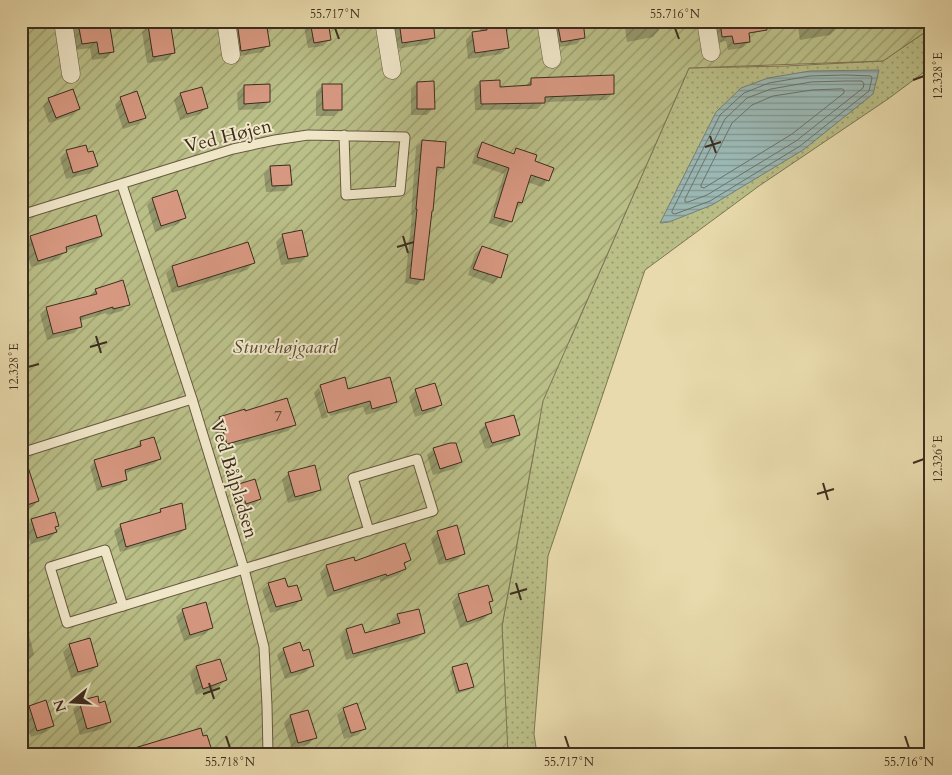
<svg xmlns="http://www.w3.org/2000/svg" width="952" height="775" viewBox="0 0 952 775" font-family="Cardo,serif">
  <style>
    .grass { fill: url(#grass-dots); stroke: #7c7653 }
    .garden { fill: url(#garden-furrows); stroke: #7c7653 }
    .water { fill: url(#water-rules); stroke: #758078 }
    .shadow { fill: #0003 }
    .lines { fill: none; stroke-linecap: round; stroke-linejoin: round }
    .shore { stroke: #6c726a; stroke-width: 1 }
    .building { fill: #d79881; stroke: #3d2d1f }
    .service-casing { stroke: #685842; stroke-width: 11 }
    .minor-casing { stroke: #685842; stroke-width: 19 }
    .service { stroke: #f0e7c9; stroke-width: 9 }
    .minor { stroke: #f0e7c9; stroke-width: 18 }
    .ticks { fill: none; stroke: #3d2d1f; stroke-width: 2 }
    .labels { text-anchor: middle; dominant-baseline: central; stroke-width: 4; stroke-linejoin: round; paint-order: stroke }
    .number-label { font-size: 16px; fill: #644838 }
    .street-label { font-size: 19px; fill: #3d2d1f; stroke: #f0e7c9 }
    .park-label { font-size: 19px; font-style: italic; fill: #564a34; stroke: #f0e7c9 }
    .neatline { fill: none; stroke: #3d2d1f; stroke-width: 2 }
    .ticks-label { font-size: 12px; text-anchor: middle; fill: #3d2d1f }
  </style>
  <defs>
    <pattern id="grass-dots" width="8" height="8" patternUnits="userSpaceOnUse" patternTransform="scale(1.25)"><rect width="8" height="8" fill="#babe87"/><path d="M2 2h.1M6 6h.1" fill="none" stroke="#989b6e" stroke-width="1.8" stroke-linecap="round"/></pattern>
    <pattern id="garden-furrows" width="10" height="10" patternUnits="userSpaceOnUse" patternTransform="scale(1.25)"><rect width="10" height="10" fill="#babe87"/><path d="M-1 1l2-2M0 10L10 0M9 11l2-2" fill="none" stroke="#989b6e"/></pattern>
    <pattern id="water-rules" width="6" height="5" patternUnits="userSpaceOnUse" patternTransform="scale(1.25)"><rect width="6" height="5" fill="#9bb8b4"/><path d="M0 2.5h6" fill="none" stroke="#809692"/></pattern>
  </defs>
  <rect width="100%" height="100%" fill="#e8daac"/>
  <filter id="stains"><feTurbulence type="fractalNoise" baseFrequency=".004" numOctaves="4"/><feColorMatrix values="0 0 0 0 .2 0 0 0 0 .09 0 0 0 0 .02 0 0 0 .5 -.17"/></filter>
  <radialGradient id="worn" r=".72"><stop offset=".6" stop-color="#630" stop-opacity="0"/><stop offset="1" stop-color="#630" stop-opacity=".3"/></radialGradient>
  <polygon class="grass" points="931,28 931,67 888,99 759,186 645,270 548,556 534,734 537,754 372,754 506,713 502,626 540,418 336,286 569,342 689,68 786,66 883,61"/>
  <polygon class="garden" points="21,21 931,21 931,28 883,61 689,68 543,401 502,626 508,754 21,754"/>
  <polygon class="water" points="879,70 873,94 803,150 712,205 669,222 660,223 716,112 741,88 768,78 810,71"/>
  <g class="shadow">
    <polygon points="71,21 108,21 113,51 106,58 92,60 90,48 75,50"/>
    <polygon points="144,21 169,21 173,53 167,60 147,63 142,32 145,30"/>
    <polygon points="231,21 264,21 268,45 262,52 235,57"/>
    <polygon points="303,21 345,21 340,26 328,28 329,40 323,46 308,48"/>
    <polygon points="479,21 500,21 508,47 501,54 468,59 466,40 472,33 480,32"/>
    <polygon points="550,21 583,21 582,25 583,37 577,44 554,48"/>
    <polygon points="624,21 658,21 659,30 653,37 627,42"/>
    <polygon points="713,21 746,21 749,42 742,48 728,50 726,41 716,43"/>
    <polygon points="797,21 835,21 836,29 830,35 800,40"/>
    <polygon points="400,24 434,37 427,44 396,49 393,31"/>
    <polygon points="531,80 613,93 606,100 544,102 537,109 475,110 474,89 481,82 499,88 525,87"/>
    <polygon points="417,83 433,108 427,115 411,115 411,90"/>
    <polygon points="323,85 340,109 334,116 316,116 316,92"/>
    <polygon points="244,86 269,102 262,109 238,110 237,93"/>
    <polygon points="181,94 207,107 200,114 180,120 174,100"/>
    <polygon points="121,98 144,117 138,124 123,129 115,105"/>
    <polygon points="49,99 79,108 72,115 49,123 43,106"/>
    <polygon points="422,142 443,167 437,173 435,173 423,279 417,285 405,283 412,215 411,215 416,147"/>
    <polygon points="482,144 512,154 516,150 533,162 548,180 542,187 527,182 521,203 515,209 511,222 504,228 489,223 504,174 472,163 476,150"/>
    <polygon points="67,151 96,166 90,173 66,179 60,158"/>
    <polygon points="271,167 291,184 284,191 266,192 264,174"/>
    <polygon points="153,199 185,217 178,224 155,232 147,205"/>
    <polygon points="283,235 306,256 300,262 281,265 276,242"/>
    <polygon points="101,236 94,242 65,251 59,259 31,267 24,243 31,237"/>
    <polygon points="482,247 499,277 493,284 468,275 475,254"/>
    <polygon points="253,263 247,270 172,293 166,273 173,267"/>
    <polygon points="96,290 128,304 122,311 107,315 106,313 80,321 81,326 74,333 47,340 40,314 47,308 89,296"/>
    <polygon points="344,379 347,390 396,401 389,408 366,415 363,407 330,416 322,388 319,388 328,417 322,419 314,393 320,386"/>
    <polygon points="416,390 440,405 434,411 415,417 409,397"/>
    <polygon points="244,411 244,412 294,425 288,431 220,450 213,424 219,418"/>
    <polygon points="486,424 518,435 512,441 485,449 479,431"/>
    <polygon points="141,442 160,458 154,464 124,473 126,479 120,485 97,491 90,467 95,461 136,449 135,447"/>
    <polygon points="434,449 461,462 454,469 433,475 427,455"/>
    <polygon points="289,474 320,489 313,496 288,503 282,480"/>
    <polygon points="21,479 38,501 32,507 21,510"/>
    <polygon points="240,485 260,499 253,506 239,510 233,492"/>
    <polygon points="161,510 185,529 178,535 120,552 114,531 121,525 157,514"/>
    <polygon points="32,520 58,525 54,529 55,532 49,539 31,544 25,527"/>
    <polygon points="438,532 464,553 457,560 439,565 431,539"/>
    <polygon points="353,558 355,563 409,560 404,565 405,568 398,575 380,582 380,579 327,597 320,573 326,566"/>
    <polygon points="269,584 287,589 300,600 294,606 270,613 262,590"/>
    <polygon points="487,587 491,601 488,604 491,612 484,619 460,628 452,602 458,595"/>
    <polygon points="183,610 212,627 205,634 184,641 176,617"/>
    <polygon points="398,616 424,633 417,639 346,660 340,637 346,630 362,626 364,635 392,627 391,622"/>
    <polygon points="28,631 34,654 28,660 21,662 21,633"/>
    <polygon points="70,645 97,666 90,672 71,678 63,652"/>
    <polygon points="284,649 302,652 313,665 306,672 285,679 277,655"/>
    <polygon points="196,667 225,680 219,687 196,695 190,674"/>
    <polygon points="453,668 472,687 469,690 456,694 450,671"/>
    <polygon points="80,703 98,704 110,722 103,729 80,735 73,709"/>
    <polygon points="30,707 53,726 46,732 31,737 23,713"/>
    <polygon points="344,709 364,729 358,735 344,739 337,715"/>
    <polygon points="290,716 315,737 309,744 292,749 284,723"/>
  </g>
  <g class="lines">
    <g class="shore">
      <polygon points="846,75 871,76 872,78 869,91 800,146 710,201 675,214 672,213 672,211 720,115 744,93 769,83 810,76"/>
      <polygon points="846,81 862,81 864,84 863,88 796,141 707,195 688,202 685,202 685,199 725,119 747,98 771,89 811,82"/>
      <polygon points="842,89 844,90 844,93 792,134 704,188 701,187 701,185 732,123 752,105 773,96 812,90"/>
    </g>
  </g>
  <g class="building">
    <polygon points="89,21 109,21 114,52 99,54 97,42 82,44 78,23"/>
    <polygon points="170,21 175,53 153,57 148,25"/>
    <polygon points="237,21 266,21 270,46 241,51"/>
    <polygon points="310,21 328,21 331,40 314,43"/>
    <polygon points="399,21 433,21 435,38 402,43"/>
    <polygon points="486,21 501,21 502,27 506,27 509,48 475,53 472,32 487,30"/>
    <polygon points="557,21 583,21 585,38 561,42"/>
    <polygon points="720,21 766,21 767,30 749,33 750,42 734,44 732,36 722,37"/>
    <polygon points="614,75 614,94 545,97 545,103 481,104 480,81 500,80 500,87 531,85 531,78"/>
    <polygon points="434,81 435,109 417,109 417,82"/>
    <polygon points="270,84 270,102 244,104 244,85"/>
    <polygon points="322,84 342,84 342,110 323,110"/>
    <polygon points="202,87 208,108 187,114 180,93"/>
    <polygon points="73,89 80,109 56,118 48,98"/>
    <polygon points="137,91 146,118 129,123 120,97"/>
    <polygon points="422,140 446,142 444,168 437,167 433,211 432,211 424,280 410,278 417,209 416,209"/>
    <polygon points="482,142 514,154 516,148 537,155 535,161 554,168 549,181 531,175 522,203 518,202 512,222 494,217 509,168 477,157"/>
    <polygon points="86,145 88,152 93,151 98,166 73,173 66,150"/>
    <polygon points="290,165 292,185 272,186 270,166"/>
    <polygon points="177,190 186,218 161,226 152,198"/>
    <polygon points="96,215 102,236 66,247 67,252 38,261 30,236"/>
    <polygon points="302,230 308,256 288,259 282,234"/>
    <polygon points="248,242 255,263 178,287 172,266"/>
    <polygon points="482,246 508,255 501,278 473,269"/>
    <polygon points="123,280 130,305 113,309 113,307 80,317 82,327 53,334 46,307 97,294 95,289"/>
    <polygon points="345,377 348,389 390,377 397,402 372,409 370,401 328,413 320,385"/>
    <polygon points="435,383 442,405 422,411 415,389"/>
    <polygon points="287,398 296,425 227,444 219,417 245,409 245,411"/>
    <polygon points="514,415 520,435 492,443 485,423"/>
    <polygon points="154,437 161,459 125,470 127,480 102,487 94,460 141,446 140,441"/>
    <polygon points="450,443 456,443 462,462 440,469 433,448"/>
    <polygon points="25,458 39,501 21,507 21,459"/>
    <polygon points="315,465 321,490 295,497 288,472"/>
    <polygon points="255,479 261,499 246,504 239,484"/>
    <polygon points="182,503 186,529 126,547 120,524 161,512 160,509"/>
    <polygon points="55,512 59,526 55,527 57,532 37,538 31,519"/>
    <polygon points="457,525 465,554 446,560 437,531"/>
    <polygon points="405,543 411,560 404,563 406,569 387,576 386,574 334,591 326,565 354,557 355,561"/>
    <polygon points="285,578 288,587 297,585 302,600 276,607 268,583"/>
    <polygon points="488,585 493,601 489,602 492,613 467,622 458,594"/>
    <polygon points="206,602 213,628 190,635 182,609"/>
    <polygon points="419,609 425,633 353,654 346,629 362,624 365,633 400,623 397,614"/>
    <polygon points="90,638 98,666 78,672 69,644"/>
    <polygon points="300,642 303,651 309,649 314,666 291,673 283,648"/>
    <polygon points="220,659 227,680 203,689 196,666"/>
    <polygon points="467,663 474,687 459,691 452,667"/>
    <polygon points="98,696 99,703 105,701 111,722 87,729 79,701"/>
    <polygon points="46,700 54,726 37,731 29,706"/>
    <polygon points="357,703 366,729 351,733 343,708"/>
    <polygon points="308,710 317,738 298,743 290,715"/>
    <polygon points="201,728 203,736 207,735 213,754 129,754 128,750"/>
  </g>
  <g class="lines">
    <g class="service-casing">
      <g id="service">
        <polyline points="122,185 192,399 244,569 264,647 267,706 268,754"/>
        <polyline points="21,215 233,149 275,140 308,135 405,137 400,191 346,195 344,135"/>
        <polyline points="21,453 192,399"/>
        <polygon points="105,550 123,606 67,623 50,567"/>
        <polyline points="123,606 433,511 417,459 353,478 369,531"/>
      </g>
    </g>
    <g class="minor-casing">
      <g id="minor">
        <polyline points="63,21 71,74"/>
        <polyline points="226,21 231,55"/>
        <polyline points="384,21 392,70"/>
        <polyline points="546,21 552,59"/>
        <polyline points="706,21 711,52"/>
      </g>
    </g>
    <use href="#service" class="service"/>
    <use href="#minor" class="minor"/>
  </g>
  <path class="ticks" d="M335,28L339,39M675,28L679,39M913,80L924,76M710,136L716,153M705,147L721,142M403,236L408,253M397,247L414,242M96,336L101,353M90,347L107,342M28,367L39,364M913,463L924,459M823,483L828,500M817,494L834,489M516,583L521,600M510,594L527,589M209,683L214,699M203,694L220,688M226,736L230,748M565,736L569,748M905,736L909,748"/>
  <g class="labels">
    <g class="number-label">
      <text x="278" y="416">7</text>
    </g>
    <g class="street-label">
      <text transform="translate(228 136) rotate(-14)">Ved Højen</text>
      <text transform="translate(234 479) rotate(73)">Ved Bålpladsen</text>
    </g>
    <g class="park-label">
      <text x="285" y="347">Stuvehøjgaard</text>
    </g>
  </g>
  <rect width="952" height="775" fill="none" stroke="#e8daac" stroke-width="55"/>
  <g transform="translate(72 702) rotate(252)" stroke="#f0e7c9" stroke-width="4" paint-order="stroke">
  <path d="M0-4L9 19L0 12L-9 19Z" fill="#3d2d1f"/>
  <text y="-8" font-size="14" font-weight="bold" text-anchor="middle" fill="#3d2d1f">N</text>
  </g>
  <rect x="28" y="28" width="896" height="720" class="neatline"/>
  <g class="ticks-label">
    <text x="335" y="18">55.717°N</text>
    <text x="675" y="18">55.716°N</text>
    <text transform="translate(938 76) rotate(-90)" y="4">12.328°E</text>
    <text transform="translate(14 367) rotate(-90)" y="4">12.328°E</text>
    <text transform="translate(938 459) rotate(-90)" y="4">12.326°E</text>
    <text x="230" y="766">55.718°N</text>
    <text x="569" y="766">55.717°N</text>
    <text x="909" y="766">55.716°N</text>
  </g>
  <rect width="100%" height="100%" filter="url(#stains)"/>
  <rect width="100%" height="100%" fill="url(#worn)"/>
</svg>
